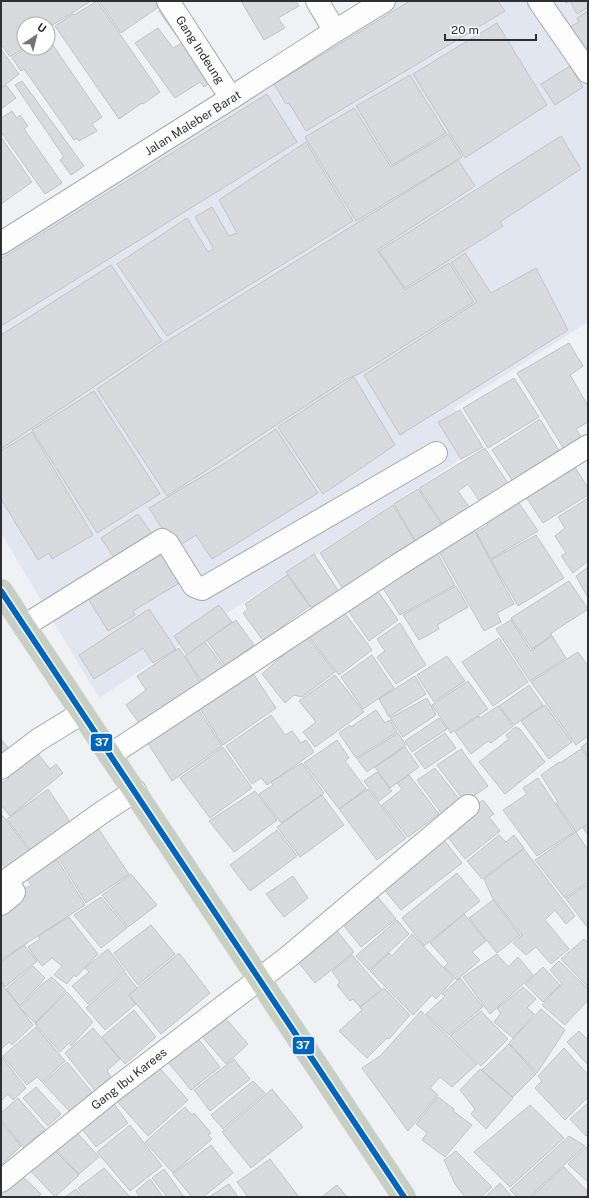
<svg xmlns="http://www.w3.org/2000/svg" width="589" height="1198" viewBox="0 0 589 1198" font-family="'Public Sans',sans-serif">
  <style>
    .built { fill: #e2e6f0 }
    .building { fill: #d9dadd; stroke: #c2c3c6 }
    .lines { fill: none; stroke-linecap: round; stroke-linejoin: round }
    .minor-casing { stroke: #a7a8ab; stroke-width: 24 }
    .highway-casing { stroke: #cccdce; stroke-width: 24 }
    .minor { stroke: #fdfdfe; stroke-width: 22 }
    .highway { stroke: #c6cfc1; stroke-width: 22 }
    .bus-1-casing { stroke: #fff; stroke-width: 9 }
    .bus-1 { stroke: #0065bd; stroke-width: 6 }
    .labels { text-anchor: middle; dominant-baseline: central; stroke-width: 3; stroke-linejoin: round; paint-order: stroke }
    .street-label { font-size: 12px; fill: #2f3033; stroke: #fff }
    .line-badge { stroke: #fff; stroke-width: 1.5 }
    .badge-label { font-size: 11px; text-anchor: middle; font-weight: bold; fill: #fff }
  </style>
  <rect width="100%" height="100%" fill="#f0f1f5"/>
  <polygon class="built" points="399,1 588,1 588,322 454,408 482,445 99,698 1,533 1,252"/>
  <g class="building">
    <polygon points="1,1 91,1 48,28 48,24 24,24 24,34 22,35 24,38 24,48 10,57 1,44"/>
    <polygon points="97,1 160,92 143,104 142,103 119,119 55,26 73,14 74,15"/>
    <polygon points="99,1 161,1 163,4 121,33"/>
    <polygon points="241,1 296,1 299,6 278,18 285,28 264,40"/>
    <polygon points="410,1 498,1 505,11 306,131 289,103 286,104 274,84"/>
    <polygon points="564,1 588,1 588,7 577,14 570,1 566,3"/>
    <polygon points="169,5 185,30 176,35 159,11"/>
    <polygon points="588,11 588,59 562,31 579,22 577,18"/>
    <polygon points="497,23 547,105 465,158 413,74"/>
    <polygon points="158,28 173,48 187,40 215,79 204,87 200,82 175,98 135,43"/>
    <polygon points="48,38 102,117 92,124 97,131 79,141 77,138 74,140 24,69 21,71 12,58 26,48 48,48"/>
    <polygon points="1,49 19,74 1,88"/>
    <polygon points="570,66 583,87 555,105 541,84"/>
    <polygon points="410,75 446,133 392,165 356,106"/>
    <polygon points="22,81 84,166 71,175 60,160 64,157 15,85"/>
    <polygon points="6,85 16,98 1,109 1,89"/>
    <polygon points="267,94 297,142 1,326 1,259"/>
    <polygon points="354,108 391,167 448,134 462,157 356,221 305,137"/>
    <polygon points="12,111 17,118 20,115 28,126 24,129 62,183 45,194 1,132 1,118"/>
    <polygon points="561,136 581,169 500,222 503,226 405,288 379,251"/>
    <polygon points="1,137 32,182 1,204"/>
    <polygon points="306,142 353,221 167,336 117,264 187,218 208,252 214,249 195,217 212,207 229,236 237,233 219,200"/>
    <polygon points="458,160 475,186 377,250 405,290 449,263 474,302 363,372 347,379 167,496 97,389 161,345"/>
    <polygon points="465,253 491,293 536,268 568,330 400,435 364,375 477,302 451,263"/>
    <polygon points="111,265 162,341 1,449 1,335"/>
    <polygon points="569,343 583,366 570,375 588,406 588,422 576,429 583,440 565,451 517,373"/>
    <polygon points="354,377 395,445 323,494 278,427"/>
    <polygon points="514,378 539,417 488,448 463,408"/>
    <polygon points="94,391 160,494 97,533 32,430"/>
    <polygon points="460,410 483,447 461,459 438,422"/>
    <polygon points="540,419 561,454 514,483 492,450"/>
    <polygon points="276,429 318,493 212,559 196,535 175,548 170,541 149,508 225,463"/>
    <polygon points="32,432 93,535 52,559 49,553 38,560 1,499 1,451"/>
    <polygon points="485,448 513,491 484,508 468,484 458,491 474,514 447,531 419,488"/>
    <polygon points="573,464 588,488 588,495 543,523 524,494"/>
    <polygon points="418,489 444,528 418,545 394,504"/>
    <polygon points="588,498 588,561 573,573 561,556 566,553 555,536 565,528 558,517"/>
    <polygon points="517,500 538,531 491,559 476,532 488,525 485,519"/>
    <polygon points="393,505 418,546 397,553 370,570 372,573 344,591 320,553"/>
    <polygon points="138,514 154,537 117,562 101,538"/>
    <polygon points="474,530 514,604 497,613 501,622 484,631 438,550"/>
    <polygon points="536,535 564,578 518,606 491,560"/>
    <polygon points="165,546 186,579 133,611 135,615 108,631 86,595"/>
    <polygon points="435,549 455,585 400,615 381,585"/>
    <polygon points="314,554 340,593 314,611 286,572"/>
    <polygon points="588,567 588,598 576,576"/>
    <polygon points="287,575 310,606 290,620 264,642 243,613 248,609 245,604"/>
    <polygon points="569,581 588,609 550,634 552,635 532,649 511,618"/>
    <polygon points="456,586 468,607 437,625 439,629 419,640 403,615"/>
    <polygon points="375,587 398,620 369,641 345,606"/>
    <polygon points="219,605 232,622 187,655 174,636"/>
    <polygon points="149,609 176,649 153,663 143,648 94,679 79,655"/>
    <polygon points="343,611 372,650 339,675 309,637"/>
    <polygon points="236,620 254,645 225,666 207,640"/>
    <polygon points="511,620 531,651 552,636 566,658 530,681 496,629"/>
    <polygon points="400,623 426,665 396,684 377,657 385,651 377,639"/>
    <polygon points="307,637 335,672 302,697 294,695 285,703 262,674 272,665 277,660"/>
    <polygon points="499,638 528,682 493,706 462,662"/>
    <polygon points="205,642 226,670 205,686 185,656"/>
    <polygon points="179,648 203,686 142,727 126,705 146,690 137,676"/>
    <polygon points="578,652 588,666 588,736 576,745 531,682"/>
    <polygon points="372,655 394,688 363,709 341,677"/>
    <polygon points="447,656 465,681 434,702 417,675"/>
    <polygon points="252,672 276,708 223,745 199,707"/>
    <polygon points="335,675 364,712 315,747 303,732 316,722 299,701"/>
    <polygon points="415,676 426,694 389,717 379,699"/>
    <polygon points="468,681 488,709 451,733 432,705"/>
    <polygon points="529,685 543,705 514,725 499,706"/>
    <polygon points="427,698 436,715 403,737 390,718"/>
    <polygon points="545,705 572,742 549,759 521,721"/>
    <polygon points="498,706 513,726 491,743 488,741 471,754 455,732 479,716 480,718"/>
    <polygon points="198,709 222,746 172,781 147,742"/>
    <polygon points="376,710 385,723 390,720 397,732 356,758 339,733 350,725 351,727"/>
    <polygon points="271,715 285,735 292,731 301,743 306,740 314,752 267,785 261,778 252,784 226,746"/>
    <polygon points="439,718 447,729 412,752 405,741"/>
    <polygon points="515,727 520,729 545,762 505,794 479,762 509,739 506,735"/>
    <polygon points="398,733 406,745 367,772 357,759"/>
    <polygon points="445,733 456,748 425,769 414,754"/>
    <polygon points="1,739 9,749 1,755"/>
    <polygon points="337,740 349,758 345,761 366,789 339,809 304,763"/>
    <polygon points="588,742 588,756 581,747"/>
    <polygon points="223,747 252,788 210,818 180,778"/>
    <polygon points="405,747 419,767 390,788 375,767"/>
    <polygon points="461,749 488,786 465,802 437,765"/>
    <polygon points="581,749 588,758 588,823 576,832 556,803 558,802 541,775 559,762 560,763"/>
    <polygon points="36,751 50,769 56,764 63,773 10,816 1,805 1,784 9,778 7,775"/>
    <polygon points="302,763 324,793 281,823 259,794 273,785 271,782"/>
    <polygon points="435,768 463,804 445,818 417,780"/>
    <polygon points="377,772 392,791 379,801 364,781"/>
    <polygon points="409,775 439,814 408,837 382,805 402,789 397,783"/>
    <polygon points="538,778 574,832 537,856 503,810 527,794 523,788"/>
    <polygon points="48,789 73,826 34,855 7,819"/>
    <polygon points="368,789 406,838 377,860 339,809"/>
    <polygon points="255,791 277,820 234,852 209,821"/>
    <polygon points="322,795 344,825 300,857 277,827"/>
    <polygon points="483,800 494,814 489,817 500,831 465,859 443,831"/>
    <polygon points="3,816 31,853 8,871 1,862 1,817"/>
    <polygon points="95,824 129,874 86,903 54,850"/>
    <polygon points="588,825 588,835 583,828"/>
    <polygon points="277,830 297,856 250,891 230,865"/>
    <polygon points="576,832 588,850 588,882 565,898 535,860"/>
    <polygon points="499,835 506,842 514,835 524,848 482,879 467,861"/>
    <polygon points="441,836 462,863 401,910 379,883"/>
    <polygon points="524,849 575,916 566,924 555,910 545,920 569,949 551,964 536,947 526,955 513,943 522,935 492,897 484,879"/>
    <polygon points="57,859 85,905 1,960 1,912 9,899 31,885 27,879 29,876"/>
    <polygon points="457,873 480,901 424,946 402,918"/>
    <polygon points="131,874 157,905 128,927 102,895"/>
    <polygon points="293,876 308,898 284,917 266,894"/>
    <polygon points="588,884 588,928 566,899"/>
    <polygon points="372,890 396,919 361,947 341,922"/>
    <polygon points="101,897 127,928 101,948 74,915"/>
    <polygon points="493,900 520,935 497,953 469,918"/>
    <polygon points="464,914 486,941 472,952 480,960 457,980 444,967 448,963 430,943"/>
    <polygon points="69,917 98,954 76,977 74,975 67,984 54,975 62,966 52,958 42,966 28,947 40,939 38,936"/>
    <polygon points="397,920 409,934 369,970 356,956"/>
    <polygon points="151,925 175,954 138,985 114,953"/>
    <polygon points="333,926 354,952 315,983 294,957"/>
    <polygon points="412,934 454,979 436,999 432,995 413,1015 370,971 389,953 392,956"/>
    <polygon points="584,939 588,943 588,987 561,959"/>
    <polygon points="24,945 37,961 5,987 1,981 1,962"/>
    <polygon points="108,949 125,971 88,1004 72,986 89,972 85,968"/>
    <polygon points="179,953 210,993 161,1034 129,995"/>
    <polygon points="497,954 508,967 518,957 533,975 490,1014 463,977"/>
    <polygon points="352,955 382,990 360,1007 353,999 350,1001 337,985 340,982 332,971"/>
    <polygon points="559,961 588,989 588,1000 565,1025 542,1005 562,984 550,970"/>
    <polygon points="33,966 45,978 20,1006 6,989"/>
    <polygon points="543,967 560,985 543,1002 525,984"/>
    <polygon points="125,973 137,988 129,995 136,1004 105,1030 86,1008"/>
    <polygon points="52,977 66,991 35,1023 20,1008 41,985"/>
    <polygon points="460,978 483,1007 449,1035 426,1014 445,996 442,994"/>
    <polygon points="1,983 33,1025 12,1045 9,1042 1,1049"/>
    <polygon points="523,987 536,999 527,1008 534,1014 513,1038 494,1022 501,1013 497,1009"/>
    <polygon points="384,988 410,1015 389,1039 387,1038 367,1058 339,1031 362,1010 360,1007"/>
    <polygon points="67,992 93,1022 71,1046 69,1043 60,1052 35,1024"/>
    <polygon points="541,1009 565,1030 537,1073 509,1043"/>
    <polygon points="134,1010 156,1037 125,1064 102,1037"/>
    <polygon points="421,1011 477,1064 452,1087 440,1077 430,1088 438,1095 408,1131 362,1068 380,1056"/>
    <polygon points="481,1011 508,1039 481,1066 450,1036"/>
    <polygon points="221,1013 248,1044 226,1064 198,1032"/>
    <polygon points="36,1027 65,1061 42,1082 37,1077 27,1085 3,1056"/>
    <polygon points="93,1028 120,1059 107,1071 111,1077 95,1091 65,1053"/>
    <polygon points="579,1031 588,1040 588,1065 567,1042"/>
    <polygon points="193,1032 220,1067 191,1090 164,1057"/>
    <polygon points="509,1044 536,1074 513,1097 482,1070"/>
    <polygon points="564,1048 588,1075 588,1097 565,1120 535,1088 542,1081 538,1076"/>
    <polygon points="2,1057 26,1088 13,1100 8,1094 1,1101 1,1058"/>
    <polygon points="234,1059 250,1079 210,1111 194,1090"/>
    <polygon points="67,1062 92,1092 70,1112 43,1083"/>
    <polygon points="155,1063 188,1100 148,1136 115,1099"/>
    <polygon points="480,1069 513,1098 486,1129 471,1114 475,1109 460,1090"/>
    <polygon points="253,1081 265,1093 223,1129 211,1115"/>
    <polygon points="36,1087 61,1114 48,1126 23,1098"/>
    <polygon points="272,1089 303,1127 251,1168 222,1132"/>
    <polygon points="438,1097 454,1109 453,1111 472,1125 445,1157 422,1140 427,1133 416,1124"/>
    <polygon points="18,1098 45,1129 24,1148 1,1120 1,1113"/>
    <polygon points="112,1101 128,1123 96,1147 79,1125"/>
    <polygon points="588,1103 588,1134 586,1136 570,1119"/>
    <polygon points="530,1105 564,1138 510,1187 474,1152"/>
    <polygon points="185,1107 192,1115 194,1113 211,1133 208,1135 212,1139 173,1173 145,1142"/>
    <polygon points="1,1122 21,1146 1,1165"/>
    <polygon points="130,1125 162,1166 130,1191 97,1152"/>
    <polygon points="72,1127 99,1157 79,1174 51,1145"/>
    <polygon points="569,1136 585,1146 529,1197 517,1197 510,1190"/>
    <polygon points="211,1145 233,1173 203,1197 192,1197 173,1174"/>
    <polygon points="50,1146 79,1175 55,1197 26,1166"/>
    <polygon points="586,1147 588,1148 588,1182 568,1164"/>
    <polygon points="456,1151 492,1187 481,1197 465,1197 455,1184 444,1160"/>
    <polygon points="270,1159 299,1197 248,1197 237,1182"/>
    <polygon points="564,1167 588,1192 588,1194 586,1196 587,1197 531,1197"/>
    <polygon points="104,1168 130,1197 85,1197 78,1188"/>
    <polygon points="164,1169 184,1197 167,1197 152,1178"/>
    <polygon points="18,1172 41,1194 38,1197 1,1197 1,1187"/>
    <polygon points="150,1179 163,1197 138,1197 139,1196 136,1191"/>
    <polygon points="500,1183 512,1197 485,1197"/>
    <polygon points="229,1184 238,1197 209,1197"/>
    <polygon points="337,1185 347,1197 322,1197"/>
    <polygon points="76,1189 83,1197 65,1197"/>
  </g>
  <g class="lines">
    <g class="minor-casing">
      <g id="minor">
        <polyline points="168,1 231,98"/>
        <polyline points="317,1 335,31"/>
        <polyline points="539,1 588,72"/>
        <polyline points="1,243 231,98 335,31 384,1"/>
        <polyline points="24,626 162,540 168,544 194,586 202,589 436,453"/>
        <polyline points="110,755 398,565 588,446"/>
        <polyline points="1,768 38,740 82,713"/>
        <polyline points="1,904 13,894 14,892 7,880 104,811 135,791"/>
        <polyline points="1,1181 115,1089 287,958 468,806"/>
      </g>
    </g>
    <g class="highway-casing">
      <polyline id="highway" points="1,591 404,1197"/>
    </g>
    <use href="#minor" class="minor"/>
    <use href="#highway" class="highway"/>
    <g class="bus-1-casing">
      <polyline id="bus-1" points="1,591 404,1197"/>
    </g>
    <use href="#bus-1" class="bus-1"/>
  </g>
  <g class="labels">
    <g class="street-label">
      <text transform="translate(200 50) rotate(57)">Gang Indeung</text>
      <text transform="translate(193 123) rotate(-32)">Jalan Maleber Barat</text>
      <text transform="translate(129 1079) rotate(-38)">Gang Ibu Karees</text>
    </g>
  </g>
  <g class="line-badge">
    <rect x="90" y="733" width="23" height="19" rx="4" fill="#0065bd"/>
    <rect x="292" y="1036" width="23" height="19" rx="4" fill="#0065bd"/>
  </g>
  <g class="badge-label">
    <text x="102" y="746">37</text>
    <text x="303" y="1049">37</text>
  </g>
  <rect width="589" height="1198" fill="none" stroke="#2f3033" stroke-width="4"/>
  <g transform="translate(36 36) rotate(35)"><circle r="19" fill="#ffffff" stroke="#acacad"/>
  <path d="M0-3L7 15L0 10L-7 15Z" fill="#737477"/>
  <text y="-6" font-size="11" font-weight="bold" text-anchor="middle" fill="#2f3033">U</text>
  </g>
  <path d="M445 34v6h91v-6" fill="none" stroke="#2f3033" stroke-width="2"/>
  <text x="451" y="34" font-size="12" fill="#2f3033" stroke="#ffffff" stroke-width="3" paint-order="stroke">20 m</text>
</svg>
